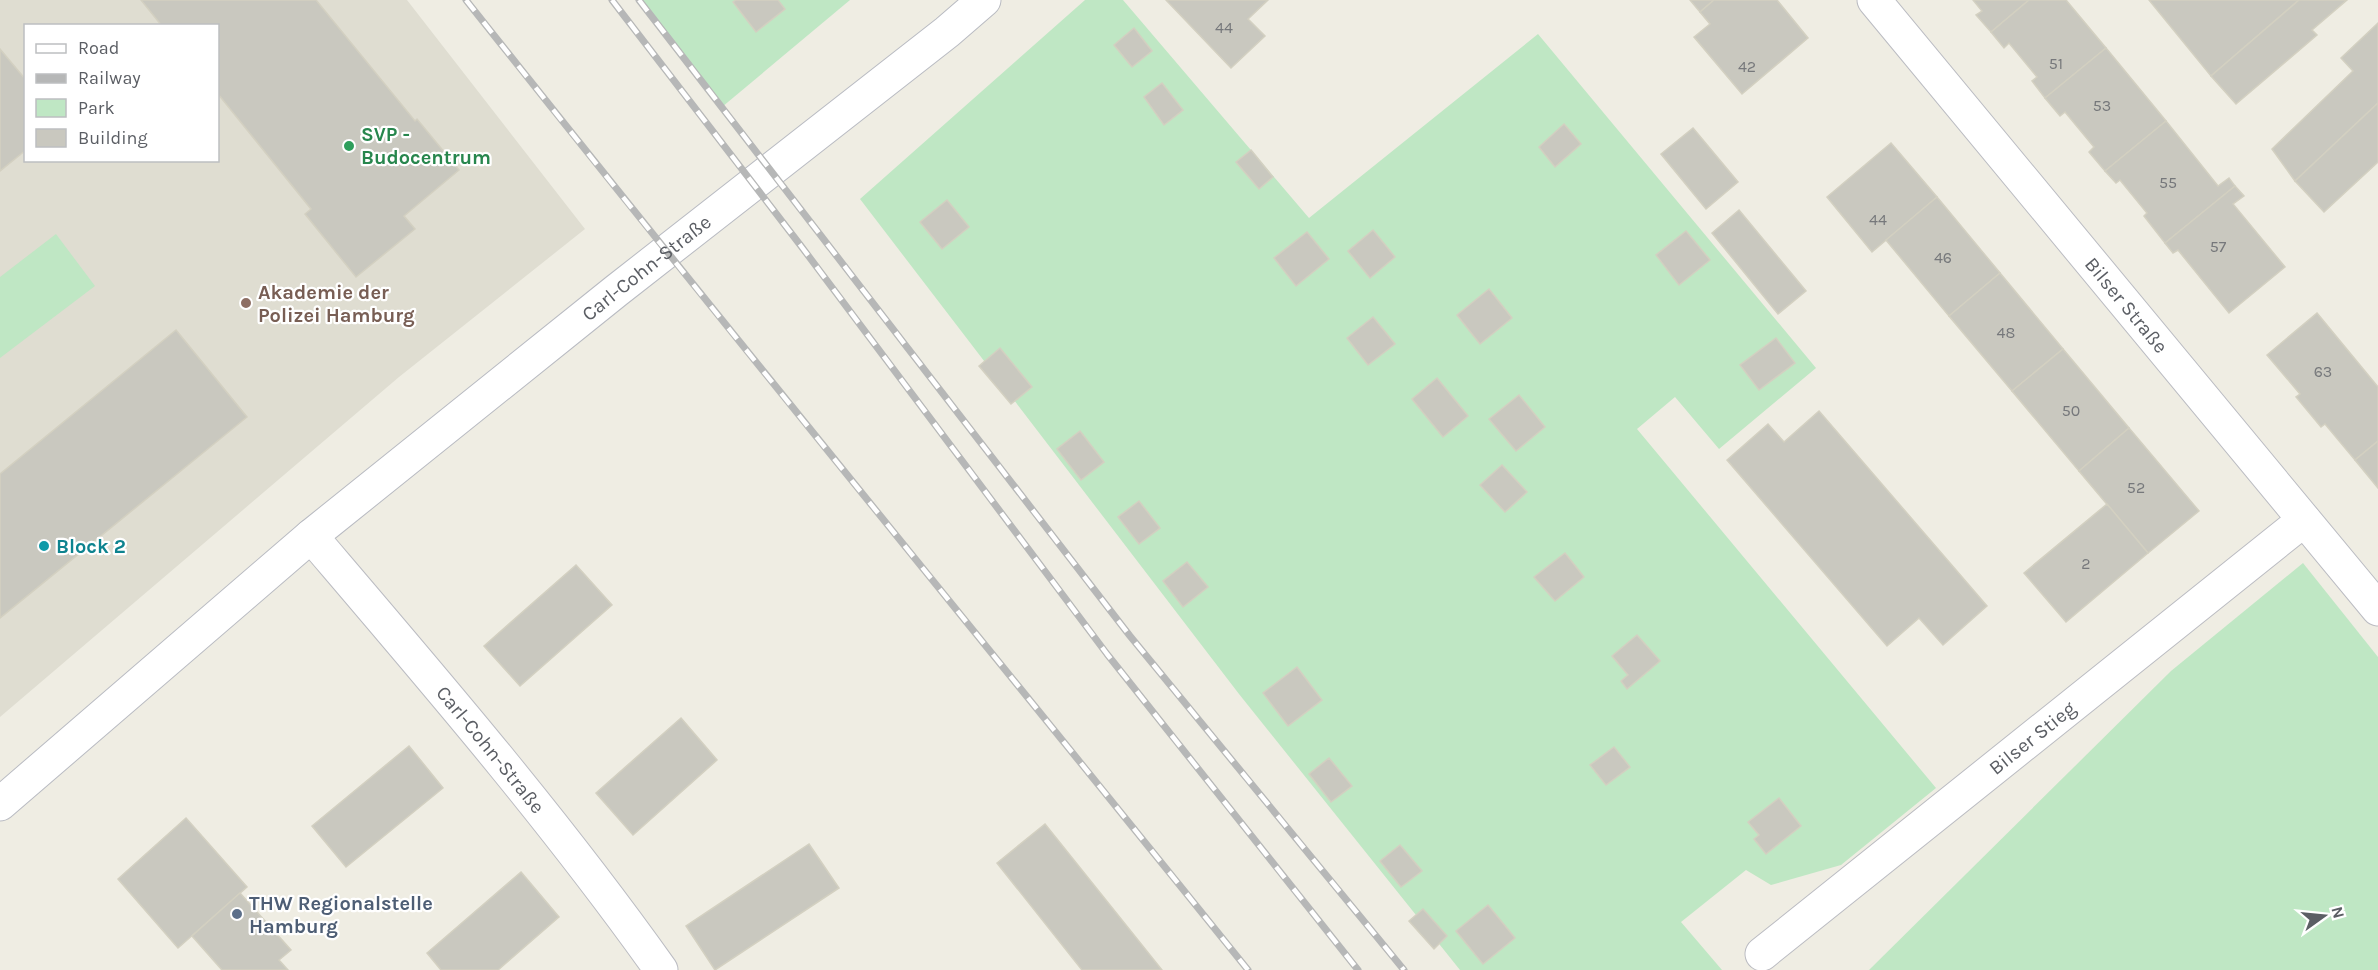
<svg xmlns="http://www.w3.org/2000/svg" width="2378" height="970" viewBox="0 0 2378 970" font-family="Karla,sans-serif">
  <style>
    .education { fill: #dfddd1; fill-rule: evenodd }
    .green { fill: #bfe7c4 }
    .building { fill: #c9c8bf; stroke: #d3d0c1; stroke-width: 1.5 }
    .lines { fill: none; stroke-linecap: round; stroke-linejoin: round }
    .street-casing { stroke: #bbbcc2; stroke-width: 35 }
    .secondary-casing { stroke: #b9bbc2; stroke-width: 35 }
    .street { stroke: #fff; stroke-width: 33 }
    .secondary { stroke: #fff; stroke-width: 33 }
    .rail-casing { stroke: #b6b7b7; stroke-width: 7 }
    .rail { stroke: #fff; stroke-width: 4.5; stroke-dasharray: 14; stroke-linecap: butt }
    .leisure-dot { fill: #2e9e5b; stroke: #fff; stroke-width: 2 }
    .education-dot { fill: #8d6e63; stroke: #fff; stroke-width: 2 }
    .culture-dot { fill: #0f9aa8; stroke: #fff; stroke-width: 2 }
    .service-dot { fill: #5c6f8a; stroke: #fff; stroke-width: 2 }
    .labels { text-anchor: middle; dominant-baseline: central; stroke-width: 4.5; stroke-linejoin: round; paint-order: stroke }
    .number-label { font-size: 16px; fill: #76787b }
    .leisure-label { font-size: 20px; font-weight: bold; fill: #27864d; stroke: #fff; text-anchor: start }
    .street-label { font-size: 20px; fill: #5b5e64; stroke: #fff }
    .education-label { font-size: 20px; font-weight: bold; fill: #785e54; stroke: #fff; text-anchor: start }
    .culture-label { font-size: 20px; font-weight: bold; fill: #0d838f; stroke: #fff; text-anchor: start }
    .service-label { font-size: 20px; font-weight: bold; fill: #4e5e75; stroke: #fff; text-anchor: start }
  </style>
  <rect width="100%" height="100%" fill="#efede3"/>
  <path class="education" d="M0,0H407L585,229L399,377L0,717ZM26,26H218V160H26Z"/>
  <g class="green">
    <polygon points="641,0 850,0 722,107"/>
    <polygon points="1085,0 1123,0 1309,218 1538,34 1816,368 1719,449 1675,397 1637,429 1936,788 1841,865 1771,885 1746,870 1681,922 1722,970 1460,970 1239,694 860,199"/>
    <polygon points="56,234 95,286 0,358 0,277"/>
    <polygon points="2303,563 2378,657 2378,970 1869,970 2171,671"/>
  </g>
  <g class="building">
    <polygon points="141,0 316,0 415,121 417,119 459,170 404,216 415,229 356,277 305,214 311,209 218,94 218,26 162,26"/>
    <polygon points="736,0 778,0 785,9 756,32 733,2"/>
    <polygon points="1166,0 1268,0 1248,19 1265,36 1231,68"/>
    <polygon points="1690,0 1714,0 1700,12"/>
    <polygon points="1714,0 1777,0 1808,38 1742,94 1694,37 1710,24 1700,12"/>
    <polygon points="1973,0 2029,0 1991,32 1976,15 1982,11"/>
    <polygon points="2029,0 2066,0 2106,48 2045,98 2032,81 2037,77 2009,43 2004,48 1991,32"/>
    <polygon points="2149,0 2299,0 2211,76"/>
    <polygon points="2299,0 2347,0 2312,30 2317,35 2236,104 2211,76"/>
    <polygon points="2378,23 2378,103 2295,181 2272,149 2353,71 2341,58"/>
    <polygon points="1134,28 1152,51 1132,67 1114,45"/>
    <polygon points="2106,48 2166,121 2105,171 2089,152 2094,147 2065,112 2060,116 2045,98"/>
    <polygon points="0,49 26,80 26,150 0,171"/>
    <polygon points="1162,83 1183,110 1164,125 1144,97"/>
    <polygon points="2378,103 2378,162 2324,212 2295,181"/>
    <polygon points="2166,121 2218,186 2229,178 2235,186 2165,243 2144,216 2147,213 2120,180 2116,183 2105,171"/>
    <polygon points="1564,124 1581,144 1555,167 1539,147"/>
    <polygon points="1693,128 1738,182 1706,209 1661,154"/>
    <polygon points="1891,143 1937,197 1872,252 1827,197"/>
    <polygon points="1251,150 1273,177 1259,189 1236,162"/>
    <polygon points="2235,186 2244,196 2233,204 2285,267 2229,313 2178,250 2173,253 2165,243"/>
    <polygon points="1937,197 2000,273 1949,316 1886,240"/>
    <polygon points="947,200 969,227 942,249 920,222"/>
    <polygon points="1739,210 1806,291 1778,314 1712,233"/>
    <polygon points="1373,230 1395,257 1370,278 1348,251"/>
    <polygon points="1686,231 1710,260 1679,285 1656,255"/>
    <polygon points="1307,232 1329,259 1296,286 1274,258"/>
    <polygon points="2000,273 2063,349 2012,391 1949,316"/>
    <polygon points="1489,289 1512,318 1480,344 1457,315"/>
    <polygon points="2317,313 2378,387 2378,441 2355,460 2325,424 2321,427 2296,397 2300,394 2267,355"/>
    <polygon points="1373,317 1395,344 1368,365 1347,338"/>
    <polygon points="176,330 247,417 0,618 0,474"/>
    <polygon points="1776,338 1795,363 1759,390 1740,365"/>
    <polygon points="1000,348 1032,387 1011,404 979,366"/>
    <polygon points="2063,349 2129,428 2079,471 2012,391"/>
    <polygon points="1437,378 1468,416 1443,437 1412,399"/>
    <polygon points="1519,395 1545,427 1516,451 1489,419"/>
    <polygon points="1819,411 1987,606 1943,645 1919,618 1887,646 1727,460 1768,424 1784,442"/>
    <polygon points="2129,428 2199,511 2148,553 2079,471"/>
    <polygon points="1080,431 1104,462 1081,480 1057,449"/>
    <polygon points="2378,441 2378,488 2355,460"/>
    <polygon points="1502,465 1527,492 1505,512 1480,485"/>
    <polygon points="1139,501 1160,528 1139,544 1118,517"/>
    <polygon points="2107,504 2148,553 2066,622 2024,573"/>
    <polygon points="1565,553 1584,577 1555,601 1534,577"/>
    <polygon points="1187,562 1208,587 1183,607 1163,581"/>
    <polygon points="576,565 612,605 520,686 484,646"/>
    <polygon points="1637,635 1660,661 1627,689 1621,681 1628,675 1612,656"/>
    <polygon points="1297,667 1322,700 1288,726 1263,693"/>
    <polygon points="681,718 717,760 633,835 596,793"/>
    <polygon points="409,746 443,788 346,867 312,826"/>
    <polygon points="1614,747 1630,767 1606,785 1590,765"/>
    <polygon points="1329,758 1352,786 1331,802 1309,774"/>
    <polygon points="1779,798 1801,826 1766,854 1754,839 1759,835 1748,822"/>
    <polygon points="186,818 247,887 178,948 118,879"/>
    <polygon points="1045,824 1162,970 1082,970 997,863"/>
    <polygon points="809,844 839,888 715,970 686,926"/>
    <polygon points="1400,845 1422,871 1401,887 1380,861"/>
    <polygon points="521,872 559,917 498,970 441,970 427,953"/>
    <polygon points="240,893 291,950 279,960 288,970 222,970 192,936"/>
    <polygon points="1488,905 1515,938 1483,964 1456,931"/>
    <polygon points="1423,909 1447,936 1434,949 1409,921"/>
  </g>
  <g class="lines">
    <g class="street-casing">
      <g id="street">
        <path id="s1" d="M1874,0L2378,609"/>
        <path id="s2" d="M311,536C432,678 553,818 661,970"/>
        <path id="s3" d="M1762,954L2304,520"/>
      </g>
    </g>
    <g class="secondary-casing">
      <g id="secondary">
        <path id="s4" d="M0,804L311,536L616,291L947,32L984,0"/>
      </g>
    </g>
    <use href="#street" class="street"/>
    <use href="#secondary" class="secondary"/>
    <g class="rail-casing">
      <g id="rail">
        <path d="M466,0C724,326 988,647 1248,970"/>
        <polyline points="612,0 801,246 1107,654 1358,970"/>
        <polyline points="639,0 1130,636 1404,970"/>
      </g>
    </g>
    <use href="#rail" class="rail"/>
  </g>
  <circle class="leisure-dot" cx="349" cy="146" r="6"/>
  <circle class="education-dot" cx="246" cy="303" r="6"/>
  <circle class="culture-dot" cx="44" cy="546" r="6"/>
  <circle class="service-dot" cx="237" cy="914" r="6"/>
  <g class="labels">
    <g class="number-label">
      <text x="1224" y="27">44</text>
      <text x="2056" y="63">51</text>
      <text x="1747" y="66">42</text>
      <text x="2102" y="105">53</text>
      <text x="2168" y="182">55</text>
      <text x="1878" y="219">44</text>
      <text x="2218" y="246">57</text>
      <text x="1943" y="257">46</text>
      <text x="2006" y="332">48</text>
      <text x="2323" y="371">63</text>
      <text x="2071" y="410">50</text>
      <text x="2136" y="487">52</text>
      <text x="2086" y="563">2</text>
    </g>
    <g class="leisure-label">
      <text x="361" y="134">SVP -<tspan x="361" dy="23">Budocentrum</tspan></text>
    </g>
    <g class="street-label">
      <text stroke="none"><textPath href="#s4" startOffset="840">Carl-Cohn-Straße</textPath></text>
      <text stroke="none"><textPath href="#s1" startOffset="396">Bilser Straße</textPath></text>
      <text stroke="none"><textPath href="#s3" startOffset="346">Bilser Stieg</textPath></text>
      <text stroke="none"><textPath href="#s2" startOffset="279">Carl-Cohn-Straße</textPath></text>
    </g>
    <g class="education-label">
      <text x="258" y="292">Akademie der<tspan x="258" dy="23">Polizei Hamburg</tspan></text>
    </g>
    <g class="culture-label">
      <text x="56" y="546">Block 2</text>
    </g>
    <g class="service-label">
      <text x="249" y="903">THW Regionalstelle<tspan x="249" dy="23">Hamburg</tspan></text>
    </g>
  </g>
  <rect x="24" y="24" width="195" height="138" fill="#ffffff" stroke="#bdbfc1" stroke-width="1.5"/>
  <rect x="36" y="44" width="30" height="9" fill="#ffffff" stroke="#bdbfc1" stroke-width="1.5"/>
  <text x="78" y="54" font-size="18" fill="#5b5e64">Road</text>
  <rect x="36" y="74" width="30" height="9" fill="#b6b7b7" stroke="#bdbfc1" stroke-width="1.5"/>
  <text x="78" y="84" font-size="18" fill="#5b5e64">Railway</text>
  <rect x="36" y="99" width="30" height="18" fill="#bfe7c4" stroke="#bdbfc1" stroke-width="1.5"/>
  <text x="78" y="114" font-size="18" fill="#5b5e64">Park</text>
  <rect x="36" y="129" width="30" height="18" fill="#c9c8bf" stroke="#bdbfc1" stroke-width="1.5"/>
  <text x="78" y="144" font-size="18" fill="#5b5e64">Building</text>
  <g transform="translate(2324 916) rotate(75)" stroke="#ffffff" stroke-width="4.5" paint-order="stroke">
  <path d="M0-4.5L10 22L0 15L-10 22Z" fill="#5b5e64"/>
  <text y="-9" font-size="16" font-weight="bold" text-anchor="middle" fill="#5b5e64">N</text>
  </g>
</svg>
